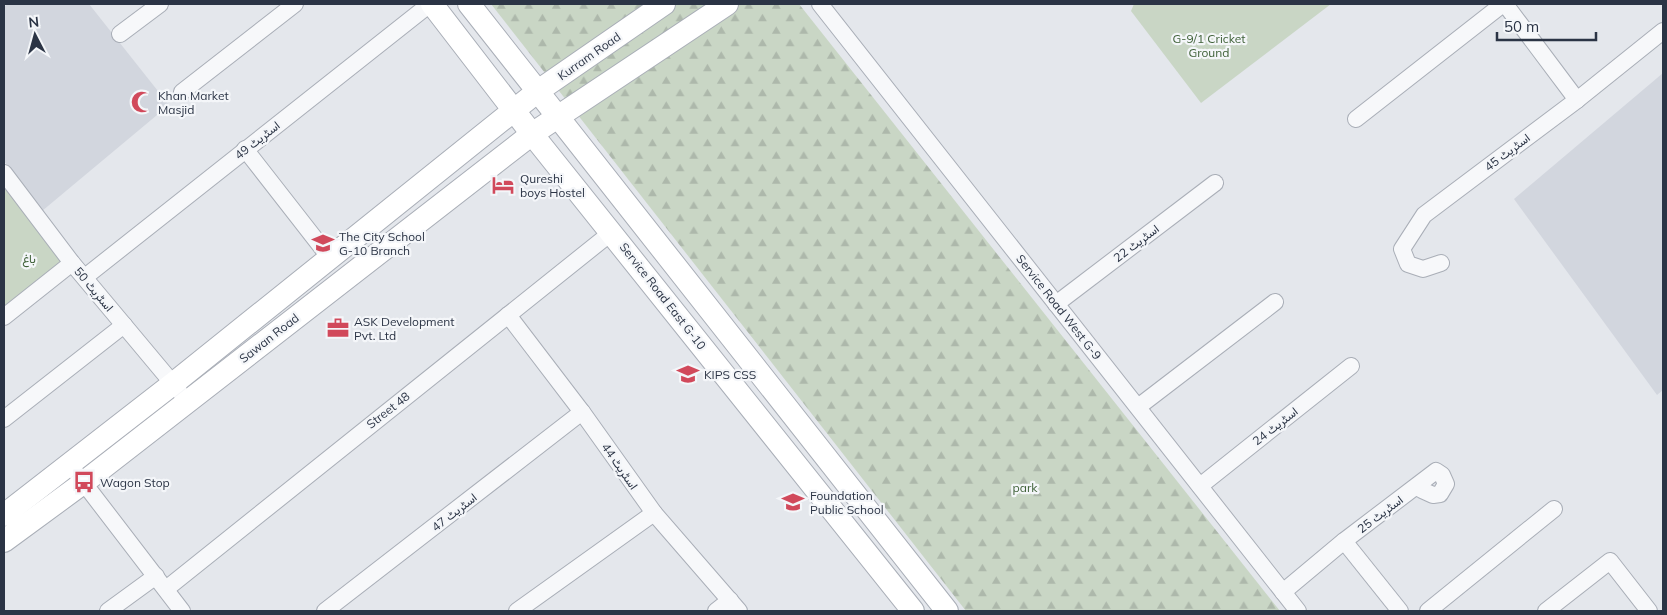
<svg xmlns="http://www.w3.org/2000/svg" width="1667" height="615" viewBox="0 0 1667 615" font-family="Mulish,Vazirmatn,sans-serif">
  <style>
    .built { fill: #d2d6de }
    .forest { fill: url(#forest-firs) }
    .park { fill: #c9d6c5 }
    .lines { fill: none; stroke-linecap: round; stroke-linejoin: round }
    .street-casing { stroke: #a9aeb7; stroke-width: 18 }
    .secondary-casing { stroke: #a9aeb7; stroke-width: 24 }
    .street { stroke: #f7f8fa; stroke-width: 16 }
    .secondary { stroke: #fff; stroke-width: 22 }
    .labels { text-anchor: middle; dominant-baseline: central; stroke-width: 4.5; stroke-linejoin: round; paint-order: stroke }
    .park-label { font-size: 12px; fill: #3f6138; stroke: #f4f6f9 }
    .street-label { font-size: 12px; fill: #2b3445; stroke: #f4f6f9 }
    .poi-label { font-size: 12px; fill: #2b3445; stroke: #f4f6f9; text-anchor: start }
  </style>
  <defs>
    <pattern id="forest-firs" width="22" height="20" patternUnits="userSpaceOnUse" patternTransform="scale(1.25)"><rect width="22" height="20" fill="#c9d6c5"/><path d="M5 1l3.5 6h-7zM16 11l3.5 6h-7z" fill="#adb8ab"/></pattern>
  </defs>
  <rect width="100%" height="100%" fill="#e4e7ec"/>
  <g class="built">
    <polygon points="8,4 89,4 169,105 42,211 4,161 4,7"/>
    <polygon points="1663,73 1663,390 1657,395 1514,199"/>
  </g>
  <polygon class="forest" points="491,4 799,4 1280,611 966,611"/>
  <g class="park">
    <polygon points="1134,4 1331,4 1201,103 1131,11"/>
    <polygon points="4,183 65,262 4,311"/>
  </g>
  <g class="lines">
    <g class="street-casing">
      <g id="street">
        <polyline points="820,4 1298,611"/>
        <polyline points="1505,4 1577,100"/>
        <polyline points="120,34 160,4"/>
        <polyline points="182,92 295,4"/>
        <polyline points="1356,119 1503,4"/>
        <polyline points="245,149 330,258"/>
        <polyline points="4,173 72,263 179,391"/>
        <polyline points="1441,263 1423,269 1408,264 1402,249 1424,215 1577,100 1663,31"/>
        <polyline points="85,277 430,4"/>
        <polyline points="1056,304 1215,183"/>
        <polyline points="508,315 582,412 654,513 739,611"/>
        <polyline points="4,317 72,263"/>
        <polyline points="1138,407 1275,302"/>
        <polyline points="4,419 124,325"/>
        <polyline points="77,474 182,611"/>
        <polyline points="1200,486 1351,366"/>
        <polyline points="1344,541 1400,611"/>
        <polyline points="166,589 612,232"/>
        <polyline points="1283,592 1344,541 1436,471 1442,475 1446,484 1440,494 1433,495 1422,490 1420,485"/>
        <polyline points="108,611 156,576"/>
        <polyline points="325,611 582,412"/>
        <polyline points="517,611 654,513"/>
        <polyline points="716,611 730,600"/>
        <polyline points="1428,611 1554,509"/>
        <polyline points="1546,611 1610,561 1649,611"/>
      </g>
    </g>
    <g class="secondary-casing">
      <g id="secondary">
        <polyline points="432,4 532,134 913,611"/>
        <polyline points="469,4 947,611"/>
        <polyline points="4,515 174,383 538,91 664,4"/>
        <polyline points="4,541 83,483 532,134 727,4"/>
      </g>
    </g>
    <use href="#street" class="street"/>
    <use href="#secondary" class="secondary"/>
  </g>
  <defs>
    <g id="mosque-bare" transform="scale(1.725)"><path d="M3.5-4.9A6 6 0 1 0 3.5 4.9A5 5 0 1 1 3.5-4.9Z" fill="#d1495b" stroke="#f4f6f9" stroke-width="2.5" paint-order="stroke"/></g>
    <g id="hotel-bare" transform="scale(1.725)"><path d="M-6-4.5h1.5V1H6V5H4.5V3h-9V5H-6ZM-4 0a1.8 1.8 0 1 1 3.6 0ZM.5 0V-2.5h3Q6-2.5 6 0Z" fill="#d1495b" stroke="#f4f6f9" stroke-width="2.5" paint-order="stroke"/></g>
    <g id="school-bare" transform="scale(1.725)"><path d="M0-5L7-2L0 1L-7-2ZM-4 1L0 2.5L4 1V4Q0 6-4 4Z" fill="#d1495b" stroke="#f4f6f9" stroke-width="2.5" paint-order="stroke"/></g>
    <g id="office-bare" transform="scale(1.725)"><path d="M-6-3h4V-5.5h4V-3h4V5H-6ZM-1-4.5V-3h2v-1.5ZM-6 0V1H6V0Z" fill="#d1495b" stroke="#f4f6f9" stroke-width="2.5" paint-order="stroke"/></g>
    <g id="bus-bare" transform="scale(1.725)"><path d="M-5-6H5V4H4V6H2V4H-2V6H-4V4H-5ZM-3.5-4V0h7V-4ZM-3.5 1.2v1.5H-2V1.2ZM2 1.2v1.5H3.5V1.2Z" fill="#d1495b" stroke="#f4f6f9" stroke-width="2.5" paint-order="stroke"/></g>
  </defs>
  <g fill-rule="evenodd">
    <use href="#mosque-bare" x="142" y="102"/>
    <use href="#hotel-bare" x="503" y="185"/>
    <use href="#school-bare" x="323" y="243"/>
    <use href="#office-bare" x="338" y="328"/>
    <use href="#school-bare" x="688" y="374"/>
    <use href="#bus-bare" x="84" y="482"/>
    <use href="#school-bare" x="793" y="502"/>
  </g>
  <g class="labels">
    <g class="park-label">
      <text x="1209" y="38">G-9/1 Cricket<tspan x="1209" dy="14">Ground</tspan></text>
      <text x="29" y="258">باغ</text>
      <text x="1025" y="487">park</text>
    </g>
    <g class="street-label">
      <text transform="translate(589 56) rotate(-35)">Kurram Road</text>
      <text transform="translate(257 140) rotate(-38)">اسٹریٹ 49</text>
      <text transform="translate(1507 152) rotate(-37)">اسٹریٹ 45</text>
      <text transform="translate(1136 243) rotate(-37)">اسٹریٹ 22</text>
      <text transform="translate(94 289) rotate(50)">اسٹریٹ 50</text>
      <text transform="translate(663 296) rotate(52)">Service Road East G-10</text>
      <text transform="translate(1059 307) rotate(52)">Service Road West G-9</text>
      <text transform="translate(269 338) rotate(-38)">Sawan Road</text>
      <text transform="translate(388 410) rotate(-38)">Street 48</text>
      <text transform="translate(1275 426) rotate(-38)">اسٹریٹ 24</text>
      <text transform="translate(620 466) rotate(55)">اسٹریٹ 44</text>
      <text transform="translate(454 512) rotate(-38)">اسٹریٹ 47</text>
      <text transform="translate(1380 514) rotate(-37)">اسٹریٹ 25</text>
    </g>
    <g class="poi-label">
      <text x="158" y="95">Khan Market<tspan x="158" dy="14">Masjid</tspan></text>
      <text x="520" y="178">Qureshi<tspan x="520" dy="14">boys Hostel</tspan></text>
      <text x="339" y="236">The City School<tspan x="339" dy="14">G-10 Branch</tspan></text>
      <text x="354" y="321">ASK Development<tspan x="354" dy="14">Pvt. Ltd</tspan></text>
      <text x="704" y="374">KIPS CSS</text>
      <text x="100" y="482">Wagon Stop</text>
      <text x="810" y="495">Foundation<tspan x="810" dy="14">Public School</tspan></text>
    </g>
  </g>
  <rect width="1667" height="615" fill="none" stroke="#2b3445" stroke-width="10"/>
  <g transform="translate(35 35) rotate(354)" stroke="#f4f6f9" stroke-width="4" paint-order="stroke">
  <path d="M0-4L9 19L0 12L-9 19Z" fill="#2b3445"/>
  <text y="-8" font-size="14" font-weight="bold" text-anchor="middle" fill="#2b3445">N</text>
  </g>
  <path d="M1497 32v8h99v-8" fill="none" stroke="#2b3445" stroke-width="2.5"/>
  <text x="1504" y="32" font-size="15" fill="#2b3445" stroke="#f4f6f9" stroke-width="4" paint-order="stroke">50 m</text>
</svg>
